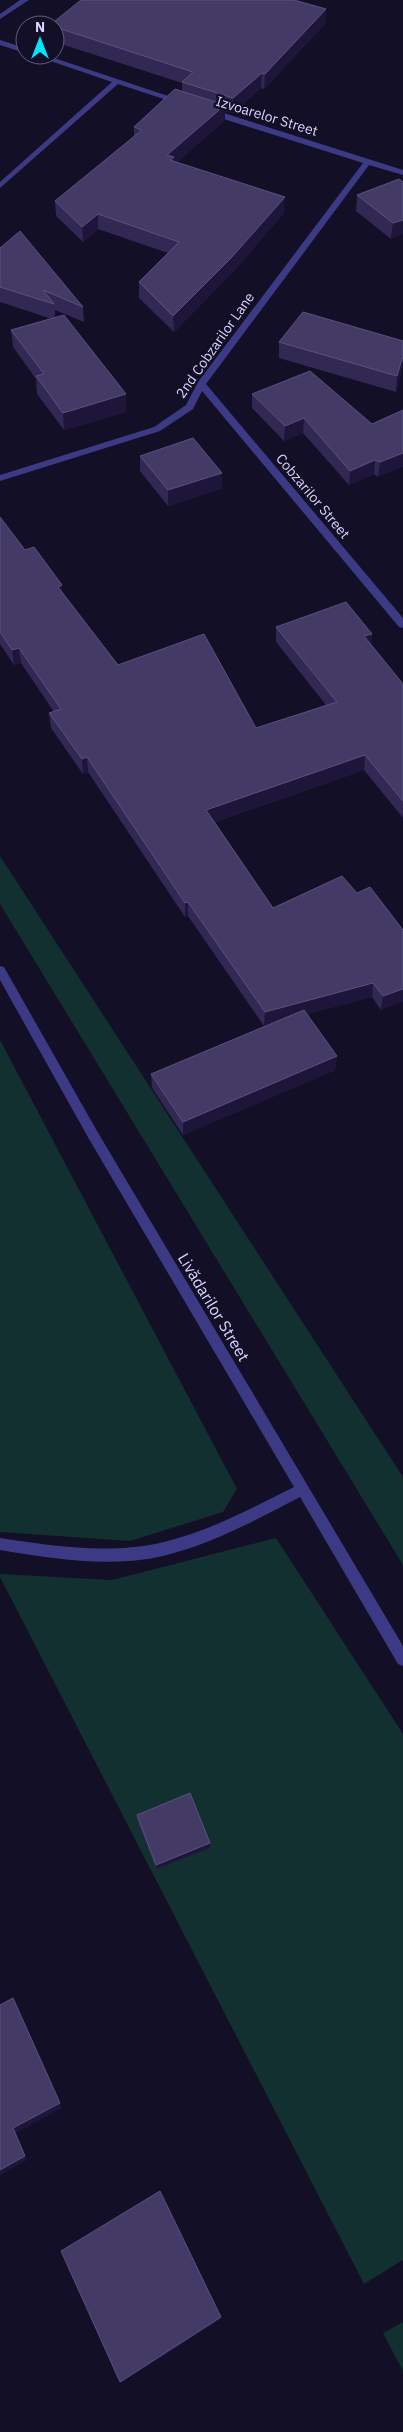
<svg xmlns="http://www.w3.org/2000/svg" width="403" height="2432" viewBox="0 0 403 2432" font-family="'IBM Plex Sans',sans-serif">
  <style>
    .green { fill: #12302f }
    .lines { fill: none; stroke-linecap: round; stroke-linejoin: round }
    .minor { fill: #3d3a85; fill-rule: evenodd }
    .wall { fill: #312854 }
    .shaded-wall { fill: #1d163a }
    .building { fill: #433a66; stroke: #5a527e }
    .labels { text-anchor: middle; dominant-baseline: central; stroke-width: 5; stroke-linejoin: round; paint-order: stroke }
    .far-street-label { font-size: 14px; fill: #d9d4ff; stroke: #130f26 }
    .street-label { font-size: 16px; fill: #d9d4ff; stroke: #130f26 }
  </style>
  <rect width="100%" height="100%" fill="#130f26"/>
  <g class="green">
    <polygon points="0,856 403,1477 403,1565 0,904"/>
    <polygon points="0,1040 237,1489 223,1512 130,1541 0,1532"/>
    <polygon points="276,1538 403,1734 403,2260 364,2284 0,1577 0,1574 112,1580"/>
    <polygon points="403,2322 403,2371 383,2333"/>
  </g>
  <g class="lines">
    <g class="minor">
      <polygon points="20,0 29,0 0,19 0,14"/>
      <polygon points="0,40 25,48 25,53 0,45"/>
      <polygon points="33,55 45,55 186,102 179,104 118,84 0,188 0,182 112,82"/>
      <polygon points="205,109 211,109 403,170 403,175 369,165 206,384 403,618 403,628 399,627 202,391 193,409 160,431 0,481 0,475 154,427 186,405 198,382 363,163 205,113"/>
      <path d="M0,966L4,967L97,1131L403,1646V1666L398,1664L300,1497C256,1520 212,1544 163,1556C110,1568 53,1559 0,1550V1538C53,1546 110,1555 164,1542C210,1531 252,1508 294,1487L89,1139L0,980Z"/>
    </g>
  </g>
  <g class="wall">
    <polygon points="326,9 325,24 264,89 261,88 233,113 225,111 225,120 177,162 284,213 232,273 174,332 139,298 139,282 168,253 98,229 83,242 56,216 55,201 134,136 134,127 182,91 182,83 55,42 55,25"/>
    <polygon points="399,179 391,239 356,211 357,195"/>
    <polygon points="0,248 83,307 84,322 55,310 55,318 126,412 64,430 37,394 36,379 13,347 11,330 52,319 0,302"/>
    <polygon points="403,341 396,392 279,358 279,342"/>
    <polygon points="252,394 372,424 403,410 378,477 374,474 349,485 303,433 284,441 252,408"/>
    <polygon points="140,456 222,488 168,506 140,471"/>
    <polygon points="0,517 25,550 63,593 118,665 256,728 326,705 276,642 276,627 372,634 371,644 403,684 403,818 364,770 215,822 273,908 357,893 403,930 381,1010 372,997 307,1014 337,1056 335,1070 183,1135 152,1088 151,1074 273,1023 264,1026 188,916 185,917 88,772 83,774 51,728 49,713 54,712 21,663 14,665 0,644"/>
    <polygon points="137,1815 210,1843 210,1848 156,1869 137,1820"/>
  </g>
  <g class="shaded-wall">
    <polygon points="326,9 325,24 264,89 265,74"/>
    <polygon points="262,73 261,88 233,113 233,98"/>
    <polygon points="225,105 225,120 174,165 167,155"/>
    <polygon points="285,197 284,213 232,273 174,332 173,316"/>
    <polygon points="98,214 98,229 83,242 82,227"/>
    <polygon points="403,220 403,234 391,239 393,223"/>
    <polygon points="403,356 403,367 396,392 397,376"/>
    <polygon points="126,394 126,412 64,430 63,413"/>
    <polygon points="304,418 303,433 284,441 285,426"/>
    <polygon points="403,453 403,467 378,477 380,462"/>
    <polygon points="375,460 374,474 349,485 350,471"/>
    <polygon points="222,473 222,488 168,506 168,490"/>
    <polygon points="62,585 63,601 58,587"/>
    <polygon points="372,634 370,649 364,636"/>
    <polygon points="19,648 21,663 14,665 12,650"/>
    <polygon points="365,755 364,770 206,825 206,810"/>
    <polygon points="87,757 88,772 83,774 82,759"/>
    <polygon points="188,902 188,916 185,917 185,903"/>
    <polygon points="373,983 372,997 264,1026 265,1012"/>
    <polygon points="403,989 403,1002 381,1010 383,996"/>
    <polygon points="337,1056 335,1070 183,1135 183,1122"/>
    <polygon points="210,1843 210,1848 156,1869 156,1865"/>
    <polygon points="60,2103 62,2108 16,2133 27,2160 0,2175 0,2170 13,2128"/>
    <polygon points="221,2317 221,2319 121,2383 120,2382"/>
  </g>
  <g class="building">
    <polygon points="81,0 294,0 326,9 265,74 262,73 233,98 182,82 193,72 55,27 55,25 50,25"/>
    <polygon points="175,89 225,105 167,155 174,157 170,160 285,197 232,257 173,316 139,282 179,242 98,214 82,227 55,201 142,130 134,127"/>
    <polygon points="399,179 403,182 403,220 393,223 357,195"/>
    <polygon points="20,231 83,307 43,290 54,304 0,287 0,248"/>
    <polygon points="303,312 403,341 403,356 397,376 279,342"/>
    <polygon points="64,315 126,394 63,413 36,376 44,374 11,330"/>
    <polygon points="310,371 372,424 403,410 403,453 380,462 375,460 350,471 304,418 285,426 252,394"/>
    <polygon points="193,438 222,473 168,490 140,456"/>
    <polygon points="0,517 25,550 34,547 62,585 58,587 118,665 204,634 256,728 337,702 276,627 346,602 372,634 364,636 403,684 403,801 365,755 206,810 273,908 342,876 357,893 370,887 403,930 403,989 383,996 373,983 265,1012 188,902 185,903 87,757 82,759 49,713 61,709 19,648 12,650 0,632"/>
    <polygon points="304,1010 337,1056 183,1122 151,1074"/>
    <polygon points="190,1793 210,1843 156,1865 137,1815"/>
    <polygon points="13,1998 60,2103 13,2128 25,2156 0,2170 0,2005"/>
    <polygon points="160,2191 221,2317 120,2382 61,2251"/>
  </g>
  <g class="labels">
    <g class="far-street-label">
      <text transform="translate(267 116) rotate(17)">Izvoarelor Street</text>
      <text transform="translate(215 345) rotate(-55)">2nd Cobzarilor Lane</text>
      <text transform="translate(313 496) rotate(50)">Cobzarilor Street</text>
    </g>
    <g class="street-label">
      <text transform="translate(214 1307) rotate(59)">Livădarilor Street</text>
    </g>
  </g>
  <g transform="translate(40 40)"><circle r="24" fill="#130f26" stroke="#625e7d"/>
  <path d="M0-4L9 19L0 12L-9 19Z" fill="#00e5ff"/>
  <text y="-8" font-size="14" font-weight="bold" text-anchor="middle" fill="#d9d4ff">N</text>
  </g>
</svg>
